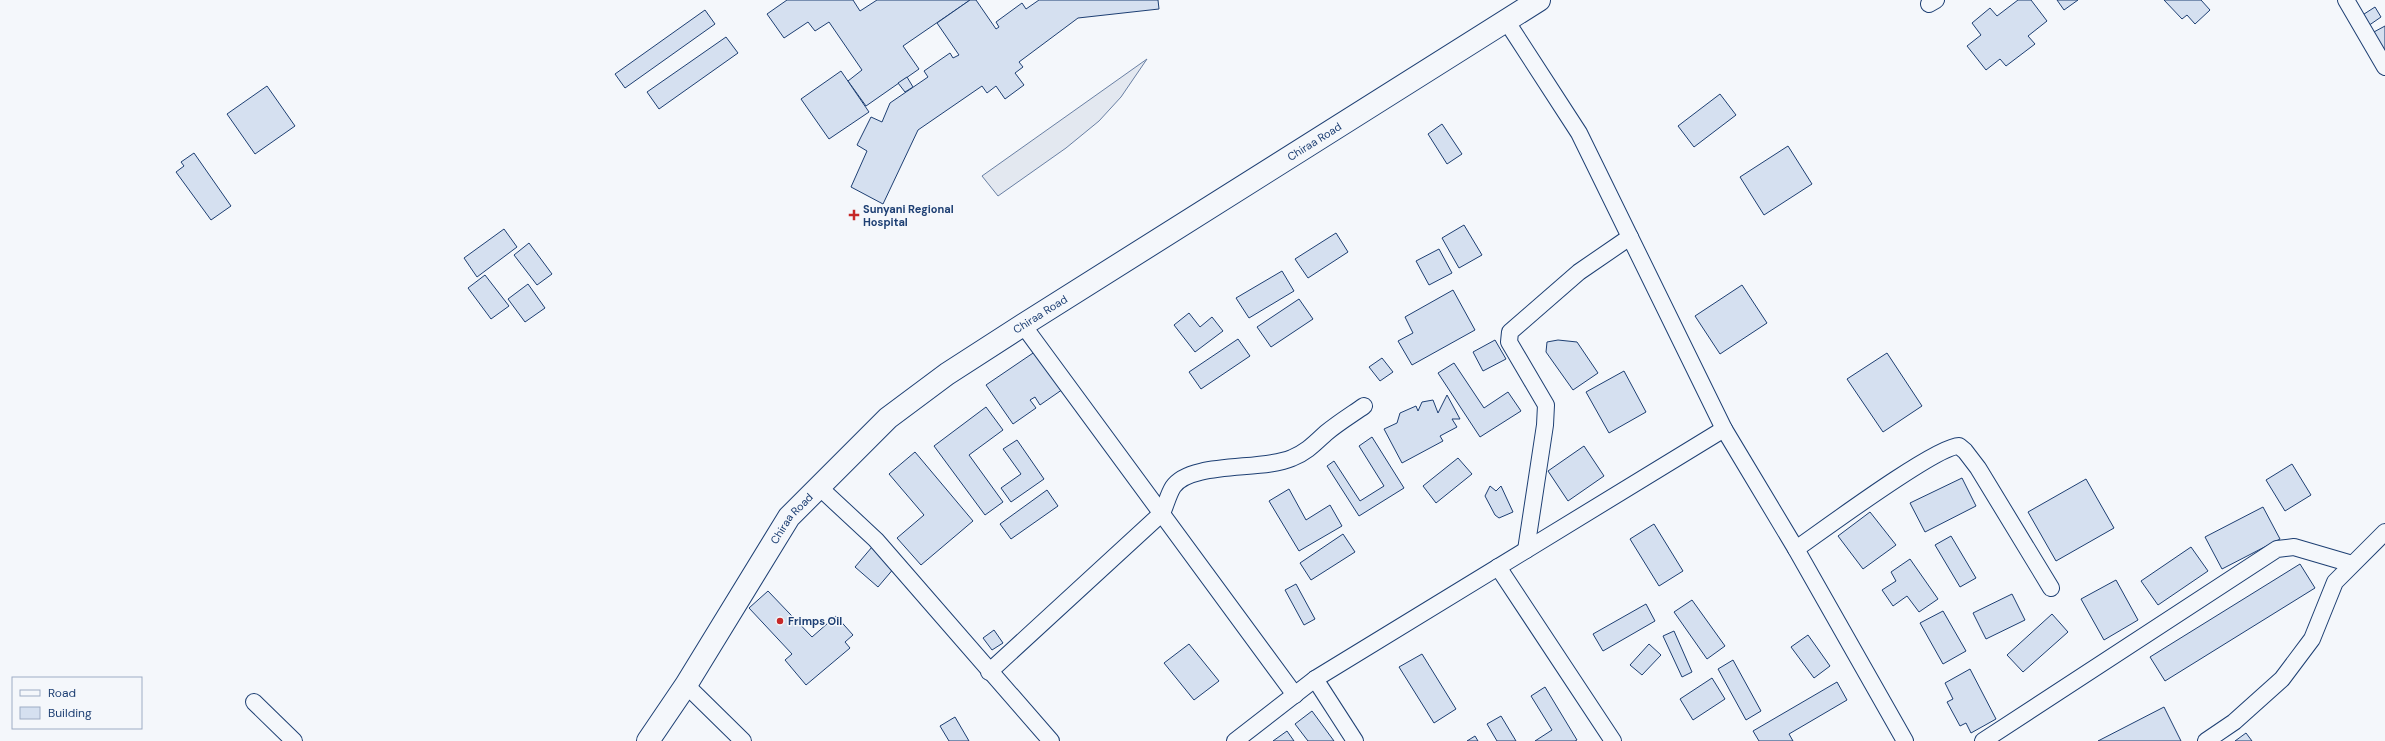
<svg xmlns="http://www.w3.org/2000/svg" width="2385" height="741" viewBox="0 0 2385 741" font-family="'DM Sans',sans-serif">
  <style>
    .parking { fill: #e3e8f0; stroke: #687fa3 }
    .building { fill: #d5e0f0; stroke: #1d3f73 }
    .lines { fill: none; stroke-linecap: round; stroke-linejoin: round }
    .minor-casing { stroke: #1d3f73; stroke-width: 18 }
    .trunk-casing { stroke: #1d3f73; stroke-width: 24 }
    .minor { stroke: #f4f7fb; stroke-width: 16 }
    .trunk { stroke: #f4f7fb; stroke-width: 22 }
    .poi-dot { fill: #c62828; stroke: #f4f7fb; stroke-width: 1.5 }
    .labels { text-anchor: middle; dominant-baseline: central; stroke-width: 3; stroke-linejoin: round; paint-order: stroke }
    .street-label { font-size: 11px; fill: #1d3f73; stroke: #f4f7fb }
    .poi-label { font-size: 11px; font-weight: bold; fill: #1d3f73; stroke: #f4f7fb; text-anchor: start }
  </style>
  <rect width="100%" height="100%" fill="#f4f7fb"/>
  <polygon class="parking" points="1147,59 1121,97 1099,121 1066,148 998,196 982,176"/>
  <g class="building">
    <polygon points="787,0 853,0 860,11 877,0 970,0 903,46 919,69 866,106 848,81 862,70 829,22 815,31 808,22 784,38 767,14"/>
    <polygon points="970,0 976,0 996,29 999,27 996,22 1022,3 1026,9 1039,0 1158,0 1159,9 1078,18 1019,62 1023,67 1015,73 1024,85 1005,99 996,86 987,93 982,86 918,130 883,204 851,187 867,151 857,145 871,117 882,122 890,103 928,77 924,71 950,53 953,58 959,55 937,23"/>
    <polygon points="2018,0 2031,0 2047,21 2028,36 2035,44 2006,66 2000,59 1986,70 1967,46 1981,35 1972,23 1990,8 1997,16"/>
    <polygon points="2057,0 2078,0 2064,10"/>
    <polygon points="2164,0 2201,0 2210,10 2195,24 2187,15 2182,19"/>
    <polygon points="2375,7 2381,17 2368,26 2361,16"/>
    <polygon points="705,10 715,24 625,88 615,74"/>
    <polygon points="2385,26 2385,54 2372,33"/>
    <polygon points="726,37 738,53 659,109 647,92"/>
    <polygon points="841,71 869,112 829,139 801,99"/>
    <polygon points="907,77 913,87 905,92 898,83"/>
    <polygon points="267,86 295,126 255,154 227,114"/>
    <polygon points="1720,94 1736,115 1694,147 1678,126"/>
    <polygon points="1442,124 1462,154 1447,164 1428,134"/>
    <polygon points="1788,146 1812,184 1764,215 1740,177"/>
    <polygon points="194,153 231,206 211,220 176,172 184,166 181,162"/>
    <polygon points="1464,225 1482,255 1459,268 1442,238"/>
    <polygon points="504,229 517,247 477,277 464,258"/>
    <polygon points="1336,233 1348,252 1308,278 1295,259"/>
    <polygon points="529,243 552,274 537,285 514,255"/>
    <polygon points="1439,249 1452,273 1429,285 1416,261"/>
    <polygon points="1282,271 1294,291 1249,318 1236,298"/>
    <polygon points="485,275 509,306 491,319 468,288"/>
    <polygon points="528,284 545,308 525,322 508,299"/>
    <polygon points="1742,285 1767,323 1720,354 1695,316"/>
    <polygon points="1453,290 1475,330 1412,365 1398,341 1413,333 1405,317"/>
    <polygon points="1299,299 1313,319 1271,347 1257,327"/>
    <polygon points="1189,313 1200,327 1212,317 1223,331 1195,352 1174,325"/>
    <polygon points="1238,339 1250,356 1201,389 1189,372"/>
    <polygon points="1495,340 1506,359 1483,371 1473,352"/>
    <polygon points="1558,340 1577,342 1598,373 1573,390 1546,352 1547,342"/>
    <polygon points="1039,349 1066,387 1040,405 1035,397 1030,400 1036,408 1013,424 986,385"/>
    <polygon points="1887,353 1922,406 1883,432 1847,379"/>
    <polygon points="1382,358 1393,372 1380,381 1369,367"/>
    <polygon points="1454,363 1484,408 1508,392 1521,411 1480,437 1438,373"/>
    <polygon points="1624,371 1646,412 1609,433 1586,392"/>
    <polygon points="1447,395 1460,419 1452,419 1457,427 1440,436 1443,441 1402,463 1384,429 1397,423 1400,413 1416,406 1418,411 1422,402 1433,400 1438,413"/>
    <polygon points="986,407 1003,430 969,455 1003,502 985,515 934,446"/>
    <polygon points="1372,437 1404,488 1359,516 1327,466 1334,461 1360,501 1384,486 1359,446"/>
    <polygon points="1017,440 1044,479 1011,502 1001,488 1021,474 1003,449"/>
    <polygon points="1584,446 1604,476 1568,501 1548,471"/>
    <polygon points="915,452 973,521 921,565 897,538 924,515 889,474"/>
    <polygon points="1458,458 1472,474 1436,503 1423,486"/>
    <polygon points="2292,464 2311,495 2285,511 2266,480"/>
    <polygon points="1962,478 1976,506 1925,532 1910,503"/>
    <polygon points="2086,479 2114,528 2056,561 2028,512"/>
    <polygon points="1490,486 1496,491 1501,486 1513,512 1499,518 1495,515 1485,496"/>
    <polygon points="1289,489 1306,520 1330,505 1342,526 1299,551 1269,501"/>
    <polygon points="1047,490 1058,506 1011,539 1000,524"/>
    <polygon points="2263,507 2280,539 2222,569 2205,537"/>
    <polygon points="1870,512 1896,545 1863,569 1838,536"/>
    <polygon points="1654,524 1683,571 1659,586 1630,539"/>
    <polygon points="1343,534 1355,552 1311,580 1300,563"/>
    <polygon points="1951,536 1976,578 1960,587 1935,545"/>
    <polygon points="872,547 895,567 878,587 855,567"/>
    <polygon points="2191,547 2208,571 2158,605 2141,581"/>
    <polygon points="1910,559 1938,599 1919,612 1907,596 1893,606 1882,590 1896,581 1891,572"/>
    <polygon points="2300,564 2315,588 2165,681 2150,657"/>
    <polygon points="2116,580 2138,620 2104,640 2081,599"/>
    <polygon points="1296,584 1315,619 1304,625 1285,590"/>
    <polygon points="768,591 812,637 836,616 853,635 845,642 850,648 806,685 785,660 792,654 749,608"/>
    <polygon points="2012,594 2025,620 1986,639 1973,613"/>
    <polygon points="1692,600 1725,646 1707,659 1674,612"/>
    <polygon points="1646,604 1655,621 1603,651 1593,634"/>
    <polygon points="1943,611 1966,651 1943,664 1920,623"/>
    <polygon points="2052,614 2068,632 2023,672 2007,655"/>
    <polygon points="994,630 1003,643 992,650 983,638"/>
    <polygon points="1674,631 1692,672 1682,677 1663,636"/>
    <polygon points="1808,635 1830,666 1814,678 1791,647"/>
    <polygon points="1189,644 1219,681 1194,700 1164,663"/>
    <polygon points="1649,644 1661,655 1642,675 1630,665"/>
    <polygon points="1422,654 1456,709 1434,723 1399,667"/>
    <polygon points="1733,660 1761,711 1746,720 1718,669"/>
    <polygon points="1970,669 1996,719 1971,733 1966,723 1960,726 1947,702 1953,699 1945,683"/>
    <polygon points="1712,678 1725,699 1693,720 1680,699"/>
    <polygon points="1837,682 1847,700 1789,734 1793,741 1759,741 1753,731"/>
    <polygon points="1545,687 1577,740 1575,741 1535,741 1552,730 1531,696"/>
    <polygon points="2164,707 2181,741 2098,741"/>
    <polygon points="1312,711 1334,741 1308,741 1295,724"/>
    <polygon points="1501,716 1516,741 1497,741 1487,724"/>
    <polygon points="955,717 969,741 949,741 940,726"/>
    <polygon points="1287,731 1294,741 1273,741"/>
    <polygon points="2246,733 2252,741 2235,741"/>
    <polygon points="1475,736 1478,741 1467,741"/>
  </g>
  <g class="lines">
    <g class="minor-casing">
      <g id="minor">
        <polyline points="2346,0 2385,67"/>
        <polyline points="1929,4 1936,0"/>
        <polyline points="1507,22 1579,133 1724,429 1796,549 1905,741"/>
        <polyline points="1023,325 1295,695"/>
        <polyline points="818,486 876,540 1051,741"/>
        <path d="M1796,549C1822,531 1936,446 1959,446L1965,451L1978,468L2051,588"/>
        <polyline points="1526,550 1545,425 1546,405 1509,342 1510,332 1579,272 1630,237"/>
        <polyline points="1498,567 1613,741"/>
        <path d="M989,672L1162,513C1166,505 1168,495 1173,487C1190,461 1263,471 1292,458C1307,452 1315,443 1326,433C1338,423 1351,415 1364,406"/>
        <polyline points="1315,679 1355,741"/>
        <polyline points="686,685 743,741"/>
        <polyline points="254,702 294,741"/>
        <polyline points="1235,741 1315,679 1724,429"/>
        <polyline points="1983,741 2277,549 2294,547 2352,564"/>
        <polyline points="2206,741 2234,722 2282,679 2312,639 2335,582 2385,532"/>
      </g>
    </g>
    <g class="trunk-casing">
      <g id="trunk">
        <path id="s1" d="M648,741L686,685L789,517L888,418L947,374L1023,325L1539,0"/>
      </g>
    </g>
    <use href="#minor" class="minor"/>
    <use href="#trunk" class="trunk"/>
  </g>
  <g class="poi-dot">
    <path d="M852 209h4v4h4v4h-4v4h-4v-4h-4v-4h4z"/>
    <circle cx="780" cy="621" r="4"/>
  </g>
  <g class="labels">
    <g class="street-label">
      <text stroke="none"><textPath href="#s1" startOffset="913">Chiraa Road</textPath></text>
      <text stroke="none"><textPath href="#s1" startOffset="589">Chiraa Road</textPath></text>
      <text stroke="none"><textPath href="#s1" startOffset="265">Chiraa Road</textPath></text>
    </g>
    <g class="poi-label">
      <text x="863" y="209">Sunyani Regional<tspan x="863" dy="13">Hospital</tspan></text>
      <text x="788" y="621">Frimps Oil</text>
    </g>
  </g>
  <rect x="12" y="677" width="130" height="52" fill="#f4f7fb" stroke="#9eadc5"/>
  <rect x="20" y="690" width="20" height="6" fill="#f4f7fb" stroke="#9eadc5"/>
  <text x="48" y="697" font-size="12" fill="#1d3f73">Road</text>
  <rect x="20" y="707" width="20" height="12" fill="#d5e0f0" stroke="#9eadc5"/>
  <text x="48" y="717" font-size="12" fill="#1d3f73">Building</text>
</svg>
